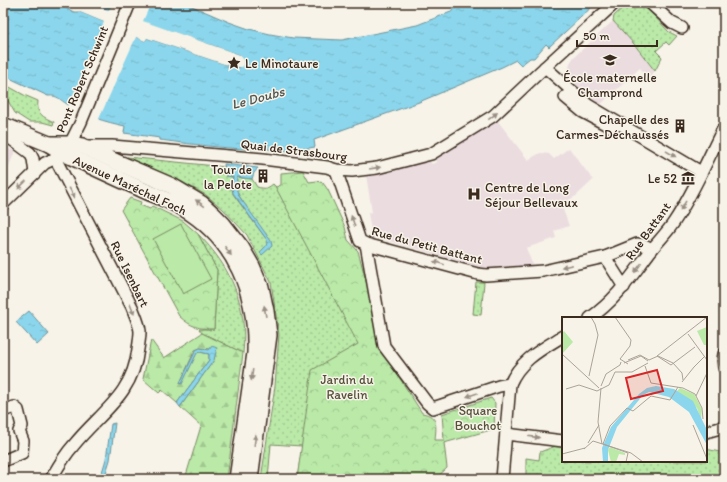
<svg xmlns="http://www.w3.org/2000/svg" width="727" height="482" viewBox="0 0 727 482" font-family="Itim,sans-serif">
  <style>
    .built { fill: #ebdce0 }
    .grass { fill: url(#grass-dots); stroke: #7a8a63 }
    .forest { fill: url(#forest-firs); stroke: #7a8a63 }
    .park { fill: url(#park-crowns); stroke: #7a8a63 }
    .pitch { fill: #bae9a8; stroke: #7a8a63 }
    .water { fill: url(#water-ripples); stroke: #6b919a }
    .pier { fill: #f7f3e8 }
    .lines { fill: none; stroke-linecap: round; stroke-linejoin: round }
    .street-casing { stroke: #3b2a1e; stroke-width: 14 }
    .secondary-casing { stroke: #3b2a1e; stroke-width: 18 }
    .street { stroke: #f7f3e8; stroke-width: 11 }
    .secondary { stroke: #f7f3e8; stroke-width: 15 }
    .oneway { fill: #998e83 }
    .labels { text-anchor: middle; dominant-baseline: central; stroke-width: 3; stroke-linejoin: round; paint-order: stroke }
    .poi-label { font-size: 13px; fill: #3b2a1e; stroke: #f7f3e8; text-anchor: end }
    .street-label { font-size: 13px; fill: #3b2a1e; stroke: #f7f3e8 }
    .park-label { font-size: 13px; fill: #54503a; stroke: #f7f3e8 }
    .water-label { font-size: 14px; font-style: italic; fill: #4f5552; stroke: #f7f3e8 }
    .inset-road { fill: none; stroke: #aca397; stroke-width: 1 }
    .view { fill: #d62828; fill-opacity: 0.15; stroke: #d62828; stroke-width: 2 }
    .inset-edge { fill: none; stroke: #3b2a1e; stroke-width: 2 }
  </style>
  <defs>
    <pattern id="grass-dots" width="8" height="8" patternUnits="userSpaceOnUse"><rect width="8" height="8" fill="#bae9a8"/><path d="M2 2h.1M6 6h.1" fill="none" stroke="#a1c890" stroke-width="1.8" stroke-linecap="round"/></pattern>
    <pattern id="forest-firs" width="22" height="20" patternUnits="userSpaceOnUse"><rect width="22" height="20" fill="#bae9a8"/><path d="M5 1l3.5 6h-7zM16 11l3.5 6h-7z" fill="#a1c890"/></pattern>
    <pattern id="park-crowns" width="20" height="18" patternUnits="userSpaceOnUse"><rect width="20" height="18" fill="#bae9a8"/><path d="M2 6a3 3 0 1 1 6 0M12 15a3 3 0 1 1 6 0" fill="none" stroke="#a1c890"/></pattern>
    <pattern id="water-ripples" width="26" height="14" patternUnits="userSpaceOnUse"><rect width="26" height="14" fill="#8bd6ec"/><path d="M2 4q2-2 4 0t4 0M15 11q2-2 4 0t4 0" fill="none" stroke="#79b8ca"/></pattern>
  </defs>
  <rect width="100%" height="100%" fill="#f7f3e8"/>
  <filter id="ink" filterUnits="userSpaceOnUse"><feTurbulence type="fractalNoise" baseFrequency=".025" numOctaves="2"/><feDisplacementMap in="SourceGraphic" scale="8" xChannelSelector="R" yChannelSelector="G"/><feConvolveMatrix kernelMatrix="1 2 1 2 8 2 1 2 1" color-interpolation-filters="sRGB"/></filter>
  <g filter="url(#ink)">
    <g class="built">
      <polygon points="613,21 634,44 655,71 649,78 640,68 600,105 584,95 571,78 569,69 570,63 574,57"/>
      <polygon points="497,120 528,160 540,153 549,154 554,159 569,148 593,180 576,196 561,204 569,226 554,231 556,238 526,248 533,266 484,268 372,236 368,213 372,212 366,175 429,161 432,164 437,162 435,157"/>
      <polygon points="3,147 15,151 3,181"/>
    </g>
    <g class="grass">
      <polygon points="628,3 642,3 669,32 677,36 669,45 666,42 656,51 662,57 655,71 634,44 613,21 614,16"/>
      <path d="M6,85L24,95L38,101C36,114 43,117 54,122L53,125L42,122H29L15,113L3,92Z"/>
      <path d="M127,157L225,167L226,176L233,177L232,188L233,194L267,240C268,246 264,248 260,252L271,246L236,191L237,177L252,179L257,187C264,189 267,189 273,184L276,187L363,342L297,479L302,446L271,444L268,479H261L275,386L279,335L271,282L247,235L223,209L206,195L184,183Z"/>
      <path d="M198,234C231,267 248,305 243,353L202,333L199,329H214L217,270Z"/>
      <polygon points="476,282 484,282 481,315 473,314"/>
      <polygon points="561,444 563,445 563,461 706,461 706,449 724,453 724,479 526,479 526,458 539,460 540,452"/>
    </g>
    <polygon class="forest" points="202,333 243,353 227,479 185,479 201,426 180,407 214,360 211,349 200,348 195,350 180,383 181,384 197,352 200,352 209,354 209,360 177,403 162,390 159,393 143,379 151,340 164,358"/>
    <g class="park">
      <path d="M303,171L309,182L317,181L323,183L328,190L345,227L348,240L358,251L369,292L381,349L422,413C439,416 436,427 435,440H444L442,414L491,398L495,403L494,429L444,443L447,468L435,479H297L312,370L358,344L276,188V187L281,185V173Z"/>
      <path d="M130,198L141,202L140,205L150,209L152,206L183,221L198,234L217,270L214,329C199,329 191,327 179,316L121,210Z"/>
    </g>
    <polygon class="pitch" points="181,224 211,279 183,294 153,239"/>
    <g class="water">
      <path d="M3,3H55L74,12H80L104,22L145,41L147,38L236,68C241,67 243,67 244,62L240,55L108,10L85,3H185L229,22L249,29L270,34L293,38L342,40L417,25L451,12L461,3H596L549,47L546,44L534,58H530L521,65L516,60L502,67L419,102L314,140L315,147L290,151L257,148C249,152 175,142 160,140V138L124,133L125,126C106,122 84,116 67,104C60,100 58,95 48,96L3,75Z"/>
      <path d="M224,164L258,168L254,173L252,179L237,177L236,188L239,196L271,241L272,246L262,255L260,252C264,248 268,246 267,240L233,193L232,188L233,177L226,176Z"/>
      <polygon points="29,311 49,334 37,345 16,322"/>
      <polygon points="212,346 217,348 214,360 180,407 177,403 209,360 209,354 200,352 197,353 182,384 180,383 196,350 200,348 209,350"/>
      <polygon points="115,423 110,460 104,479 100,479 106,459 111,424"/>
    </g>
    <polygon class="pier" points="83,3 109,10 113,3 151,3 143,21 240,55 244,60 244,65 242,67 233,67 147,38 145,41 136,37 98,121 68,107 104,22 80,12 80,10 144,39 146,36 148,36 234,65 241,65 242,62 239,57 107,12 84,5"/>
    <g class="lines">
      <g class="street-casing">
        <g id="street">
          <polyline points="650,3 672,23 682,28"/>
          <polyline points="545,67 588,105 701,172"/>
          <polyline points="565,97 583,112 611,127 621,124"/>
          <polyline points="3,133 30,153 33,159 35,173"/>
          <polyline points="85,146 112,146 263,159 327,167 336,170 352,171 377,168 431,154 493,116 545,67 615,3"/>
          <polyline points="336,170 360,241 366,244 478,274 486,275 543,271 605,257 637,244 644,245 652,249"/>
          <polyline points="3,204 45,163 65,154 81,122 130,3"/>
          <polyline points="366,244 384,346 427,403 433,408 499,386 510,384"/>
          <polyline points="605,257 624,287"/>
          <path d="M590,318C615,301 631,277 649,253C657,242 667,233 674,222C694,192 708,158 724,127"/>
          <polyline points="724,354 723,360 724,368"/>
          <polyline points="3,411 14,407 18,410 22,426 19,431 23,441 22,453 3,461"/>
          <polyline points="706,432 720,428 724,425"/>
          <polyline points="506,434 563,441"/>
          <path d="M51,479C58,467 64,456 73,446C99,413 133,396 138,349C139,343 140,336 140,331C139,323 135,315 132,307L55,158"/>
          <path d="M502,479L510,384C520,360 542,349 563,336"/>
        </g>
      </g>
      <g class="secondary-casing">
        <g id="secondary">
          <path d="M3,125L49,144L65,154C89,165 114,177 139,188C154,195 169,200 183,208C236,240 257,293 255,353L237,479"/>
          <polyline points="49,144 70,144 82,146 121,164 172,186 202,204 213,214 223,224 241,247 252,266 261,287 266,311 269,335 250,479"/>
        </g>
      </g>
      <use href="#street" class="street"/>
      <use href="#secondary" class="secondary"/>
    </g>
    <defs><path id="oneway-solid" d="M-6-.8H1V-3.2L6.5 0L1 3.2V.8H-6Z"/></defs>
    <g class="oneway">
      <use href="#oneway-solid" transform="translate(493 116) rotate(-38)"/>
      <use href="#oneway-solid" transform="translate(671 154) rotate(31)"/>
      <use href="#oneway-solid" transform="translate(375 168) rotate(-9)"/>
      <use href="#oneway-solid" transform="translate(22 185) rotate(136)"/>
      <use href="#oneway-solid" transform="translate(72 193) rotate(62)"/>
      <use href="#oneway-solid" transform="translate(200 203) rotate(-144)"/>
      <use href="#oneway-solid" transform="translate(683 206) rotate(120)"/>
      <use href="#oneway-solid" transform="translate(353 221) rotate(-109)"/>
      <use href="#oneway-solid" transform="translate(228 251) rotate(55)"/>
      <use href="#oneway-solid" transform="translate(439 263) rotate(-164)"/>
      <use href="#oneway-solid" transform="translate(567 266) rotate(168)"/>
      <use href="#oneway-solid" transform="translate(638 268) rotate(126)"/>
      <use href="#oneway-solid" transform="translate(132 309) rotate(68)"/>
      <use href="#oneway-solid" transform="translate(265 311) rotate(-99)"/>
      <use href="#oneway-solid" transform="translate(252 375) rotate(98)"/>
      <use href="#oneway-solid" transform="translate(472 395) rotate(161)"/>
      <use href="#oneway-solid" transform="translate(534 437) rotate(7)"/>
      <use href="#oneway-solid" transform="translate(255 440) rotate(-82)"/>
    </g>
  </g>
  <defs>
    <g id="school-bare" transform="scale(1.08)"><path d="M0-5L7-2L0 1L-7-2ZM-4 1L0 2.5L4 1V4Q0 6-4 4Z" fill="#3b2a1e" stroke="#f7f3e8" stroke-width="2.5" paint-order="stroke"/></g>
    <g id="sight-bare" transform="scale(1.08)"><path d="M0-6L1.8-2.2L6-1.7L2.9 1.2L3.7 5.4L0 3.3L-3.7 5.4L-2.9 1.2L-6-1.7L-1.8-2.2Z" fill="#3b2a1e" stroke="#f7f3e8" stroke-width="2.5" paint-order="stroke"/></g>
    <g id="building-bare" transform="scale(1.08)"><path d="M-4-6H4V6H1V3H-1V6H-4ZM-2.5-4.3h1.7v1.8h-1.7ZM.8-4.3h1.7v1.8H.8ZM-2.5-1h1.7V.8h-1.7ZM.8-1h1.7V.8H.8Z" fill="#3b2a1e" stroke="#f7f3e8" stroke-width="2.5" paint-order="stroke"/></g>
    <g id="museum-bare" transform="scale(1.08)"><path d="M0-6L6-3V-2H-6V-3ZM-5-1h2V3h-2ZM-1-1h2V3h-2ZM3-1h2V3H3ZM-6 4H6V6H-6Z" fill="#3b2a1e" stroke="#f7f3e8" stroke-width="2.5" paint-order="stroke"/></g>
    <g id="hospital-bare" transform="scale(1.08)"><path d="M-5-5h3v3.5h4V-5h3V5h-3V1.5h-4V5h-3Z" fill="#3b2a1e" stroke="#f7f3e8" stroke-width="2.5" paint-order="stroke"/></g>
  </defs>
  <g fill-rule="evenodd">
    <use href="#school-bare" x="610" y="60"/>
    <use href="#sight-bare" x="234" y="63"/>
    <use href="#building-bare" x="680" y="126"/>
    <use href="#building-bare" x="263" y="176"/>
    <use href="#museum-bare" x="688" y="178"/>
    <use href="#hospital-bare" x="474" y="194"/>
  </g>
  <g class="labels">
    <g class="poi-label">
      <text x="245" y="63" text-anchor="start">Le Minotaure</text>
      <text x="610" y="77" text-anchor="middle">École maternelle<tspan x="610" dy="15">Champrond</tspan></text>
      <text x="669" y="119">Chapelle des<tspan x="669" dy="15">Carmes-Déchaussés</tspan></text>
      <text x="252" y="169">Tour de<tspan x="252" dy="15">la Pelote</tspan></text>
      <text x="677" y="178">Le 52</text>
      <text x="485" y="187" text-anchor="start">Centre de Long<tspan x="485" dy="15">Séjour Bellevaux</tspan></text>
    </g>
    <g class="street-label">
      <text transform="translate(82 79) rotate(-67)">Pont Robert Schwint</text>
      <text transform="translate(294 150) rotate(7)">Quai de Strasbourg</text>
      <text transform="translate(130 185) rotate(25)">Avenue Maréchal Foch</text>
      <text transform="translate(648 231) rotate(-54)">Rue Battant</text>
      <text transform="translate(427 245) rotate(15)">Rue du Petit Battant</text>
      <text transform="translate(130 274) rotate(64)">Rue Isenbart</text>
    </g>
    <g class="park-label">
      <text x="347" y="379">Jardin du<tspan x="347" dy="15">Ravelin</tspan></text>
      <text x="478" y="410">Square<tspan x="478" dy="15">Bouchot</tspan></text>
    </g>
    <g class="water-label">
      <text transform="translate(258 98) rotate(-15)">Le Doubs</text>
    </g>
  </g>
  <g transform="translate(562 317)">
    <rect width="145" height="145" fill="#f7f3e8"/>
    <path d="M145,10V28H142L135,14Z" fill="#bae9a8"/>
    <path d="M2,14L11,25L0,37V16ZM118,71L132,77L140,92L139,103L135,91L115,74ZM48,130L63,136V138L57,137L54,145H49L46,133Z" fill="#bae9a8"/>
    <path d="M94,69L112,72L131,84L145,113V128L127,95L107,80L87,75L81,78L55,110L46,133V145H41L40,131L49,110L77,77L85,71Z" fill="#8bd6ec"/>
    <path class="inset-road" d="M53,0L69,23L68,29L58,42L66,47M126,17L145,43M0,37L37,71M95,39L145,0M95,39L109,48L133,30M66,43L78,38L87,43L96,39L111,46L120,56L121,63M62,46L79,39L86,44M83,49L89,66L121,71L133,77L140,91L141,102M132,50L142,40M27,59L36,18L33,7L29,0M120,65L132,50M39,69L44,57L58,48L59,45M39,71L36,105L40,127M4,72L17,68L35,74L47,68L53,55H70L86,46M134,79L145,56M131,108L145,142M26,126L37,108M22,132L31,124L69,136L81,145M0,137L23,131M64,145L66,136L41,127L48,109L65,91L71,94L89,79L108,83L116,70"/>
    <path class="view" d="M95,53L101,74L69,82L64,61Z"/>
    <rect width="145" height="145" class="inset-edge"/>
  </g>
  <rect width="727" height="482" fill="none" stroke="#f7f3e8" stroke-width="16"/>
  <rect x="8" y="8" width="711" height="466" fill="none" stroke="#3b2a1e" stroke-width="1.5" filter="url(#ink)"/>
  <path d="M577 40v6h80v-6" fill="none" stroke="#3b2a1e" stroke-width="2"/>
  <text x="583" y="40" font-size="12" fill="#3b2a1e" stroke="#f7f3e8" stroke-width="3" paint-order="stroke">50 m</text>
</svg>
